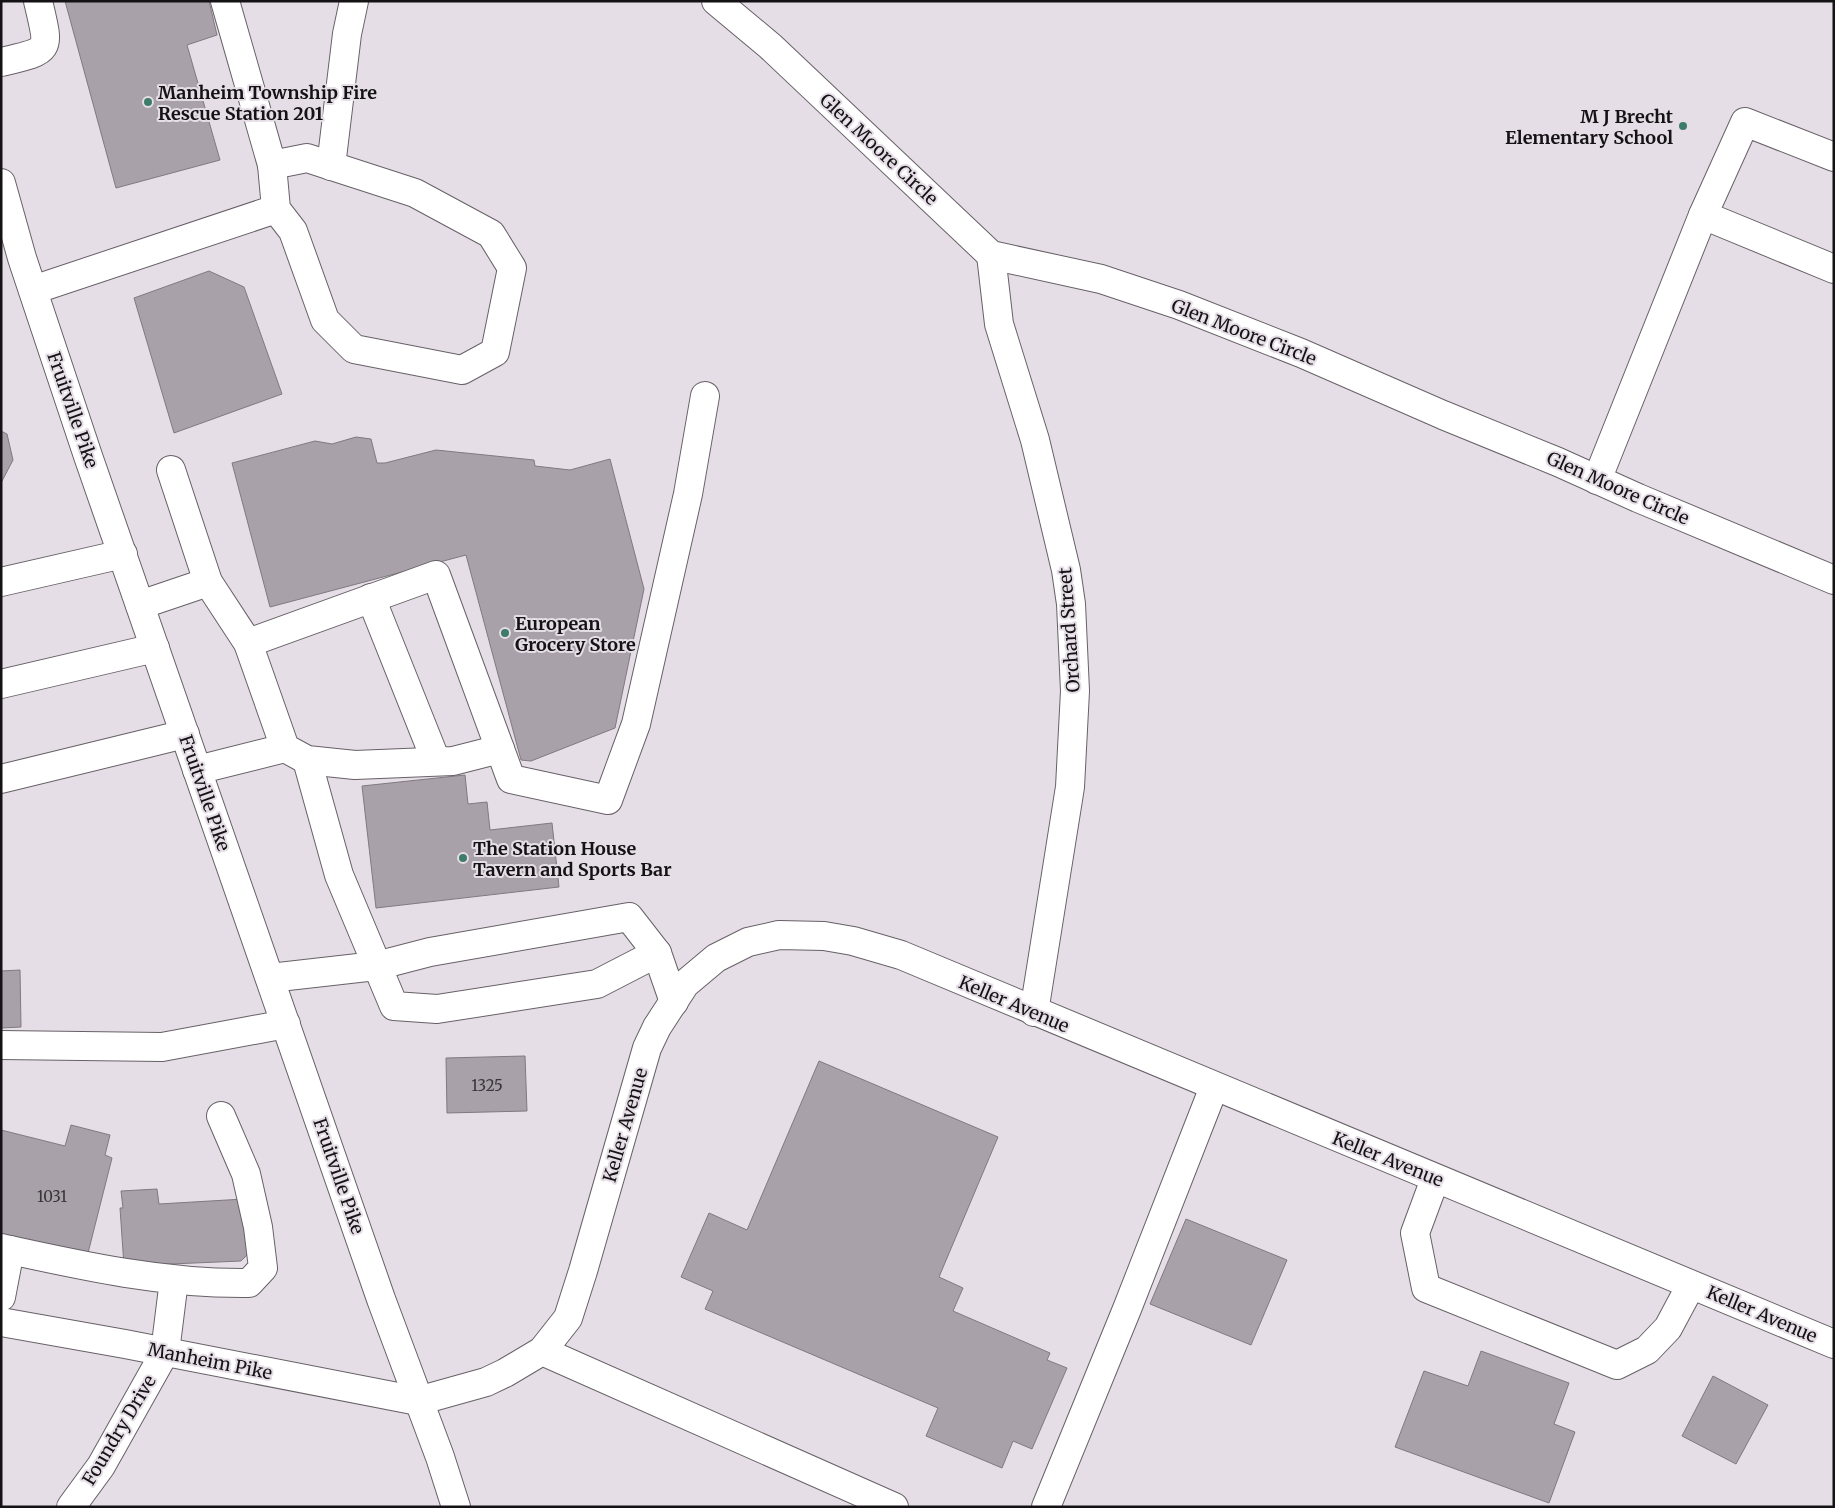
<svg xmlns="http://www.w3.org/2000/svg" width="1835" height="1508" viewBox="0 0 1835 1508" font-family="Merriweather,serif">
  <style>
    .building { fill: #a8a1a9; stroke: #807980 }
    .lines { fill: none; stroke-linecap: round; stroke-linejoin: round }
    .minor-casing { stroke: #676167; stroke-width: 30 }
    .major-casing { stroke: #676167; stroke-width: 30 }
    .minor { stroke: #fff; stroke-width: 28 }
    .major { stroke: #fff; stroke-width: 28 }
    .poi-dot { fill: #3e7c69; stroke: #e6dee6; stroke-width: 2 }
    .labels { text-anchor: middle; dominant-baseline: central; stroke-width: 4; stroke-linejoin: round; paint-order: stroke }
    .number-label { font-size: 15px; fill: #393639 }
    .poi-label { font-size: 18px; font-weight: bold; fill: #141214; stroke: #e6dee6; text-anchor: start }
    .street-label { font-size: 18px; fill: #141214; stroke: #e6dee6 }
  </style>
  <rect width="100%" height="100%" fill="#e6dee6"/>
  <g class="building">
    <polygon points="65,1 209,1 217,35 187,45 220,160 116,188"/>
    <polygon points="209,271 244,287 282,394 174,433 134,298"/>
    <polygon points="1,431 7,434 13,460 1,483"/>
    <polygon points="356,437 371,439 377,463 385,463 436,450 534,460 535,466 570,470 610,459 644,589 615,728 531,761 521,760 466,555 270,607 232,463 315,441 332,444"/>
    <polygon points="465,775 468,804 487,802 490,830 552,823 559,887 376,908 362,786"/>
    <polygon points="20,970 21,1027 1,1028 1,971"/>
    <polygon points="525,1056 527,1111 447,1113 446,1058"/>
    <polygon points="819,1061 998,1137 939,1277 963,1288 953,1311 1050,1353 1047,1360 1067,1368 1032,1449 1013,1441 1002,1468 926,1436 938,1408 705,1309 713,1291 681,1277 709,1213 747,1230"/>
    <polygon points="71,1125 110,1135 105,1155 112,1158 87,1257 1,1235 1,1130 65,1146"/>
    <polygon points="157,1189 159,1204 244,1199 249,1253 241,1261 124,1266 120,1208 123,1208 121,1191"/>
    <polygon points="1186,1219 1287,1260 1251,1345 1150,1304"/>
    <polygon points="1481,1351 1569,1383 1554,1424 1575,1432 1549,1503 1395,1447 1424,1371 1468,1386"/>
    <polygon points="1713,1376 1768,1405 1736,1464 1682,1436"/>
  </g>
  <g class="lines">
    <g class="minor-casing">
      <g id="minor">
        <polyline points="225,1 272,165"/>
        <polyline points="716,1 770,46 991,255 1101,279 1179,305 1301,353 1443,415 1558,462 1638,498 1834,580"/>
        <path d="M1,62C52,50 50,52 38,1"/>
        <polyline points="1834,157 1745,122 1703,215 1834,269"/>
        <polyline points="331,166 347,34 354,1"/>
        <polyline points="991,255 999,324 1035,440 1066,570 1071,604 1075,691 1070,787 1034,1012"/>
        <polyline points="33,290 276,209 293,231 325,320 354,349 462,370 495,352 512,268 491,234 415,193 307,158 272,165 276,209"/>
        <polyline points="171,470 208,582 248,643 285,748 307,760 355,765 453,761 500,749"/>
        <polyline points="1597,480 1703,215"/>
        <polyline points="1,582 123,554"/>
        <polyline points="371,598 436,761"/>
        <polyline points="140,605 208,582"/>
        <polyline points="248,643 436,575 511,779 608,800 636,724 688,494 705,396"/>
        <polyline points="1,684 155,648"/>
        <polyline points="307,760 339,875 394,1006 437,1009 597,984 657,953"/>
        <polyline points="197,770 285,748"/>
        <polyline points="1,779 185,734"/>
        <polyline points="270,978 376,966 430,952 629,917 657,953 674,1002"/>
        <polyline points="1,1045 162,1047 286,1024"/>
        <polyline points="1435,1179 1415,1233 1426,1288 1617,1365 1647,1350 1668,1328 1691,1285"/>
        <path d="M1,1248C83,1266 164,1284 249,1283L263,1268L258,1227L246,1174L221,1116"/>
        <polyline points="1,1297 10,1250"/>
        <polyline points="542,1351 894,1507"/>
        <polyline points="71,1507 101,1466 165,1352 174,1280"/>
        <polyline points="1046,1507 1127,1309 1214,1087"/>
      </g>
    </g>
    <g class="major-casing">
      <g id="major">
        <polyline points="1,183 22,258 88,456 381,1299 440,1457 456,1507"/>
        <polyline points="1,1322 125,1344 418,1401 486,1382 505,1373 542,1351 568,1318 583,1271 647,1048 657,1027 685,984 716,958 748,942 779,935 824,936 853,941 901,955 1834,1344"/>
      </g>
    </g>
    <use href="#minor" class="minor"/>
    <use href="#major" class="major"/>
  </g>
  <g class="poi-dot">
    <circle cx="148" cy="102" r="5"/>
    <circle cx="1683" cy="126" r="5"/>
    <circle cx="505" cy="633" r="5"/>
    <circle cx="463" cy="858" r="5"/>
  </g>
  <g class="labels">
    <g class="number-label">
      <text x="487" y="1085">1325</text>
      <text x="52" y="1196">1031</text>
    </g>
    <g class="poi-label">
      <text x="158" y="92">Manheim Township Fire<tspan x="158" dy="21">Rescue Station 201</tspan></text>
      <text x="1673" y="116" text-anchor="end">M J Brecht<tspan x="1673" dy="21">Elementary School</tspan></text>
      <text x="515" y="623">European<tspan x="515" dy="21">Grocery Store</tspan></text>
      <text x="473" y="848">The Station House<tspan x="473" dy="21">Tavern and Sports Bar</tspan></text>
    </g>
    <g class="street-label">
      <text transform="translate(879 149) rotate(43)">Glen Moore Circle</text>
      <text transform="translate(1244 332) rotate(21)">Glen Moore Circle</text>
      <text transform="translate(73 410) rotate(71)">Fruitville Pike</text>
      <text transform="translate(1618 488) rotate(24)">Glen Moore Circle</text>
      <text transform="translate(1069 630) rotate(-94)">Orchard Street</text>
      <text transform="translate(205 793) rotate(71)">Fruitville Pike</text>
      <text transform="translate(1014 1004) rotate(23)">Keller Avenue</text>
      <text transform="translate(625 1125) rotate(-74)">Keller Avenue</text>
      <text transform="translate(1388 1159) rotate(22)">Keller Avenue</text>
      <text transform="translate(339 1176) rotate(71)">Fruitville Pike</text>
      <text transform="translate(1762 1314) rotate(23)">Keller Avenue</text>
      <text transform="translate(210 1361) rotate(11)">Manheim Pike</text>
      <text transform="translate(119 1430) rotate(-59)">Foundry Drive</text>
    </g>
  </g>
  <rect width="1835" height="1508" fill="none" stroke="#141214" stroke-width="5"/>
</svg>
